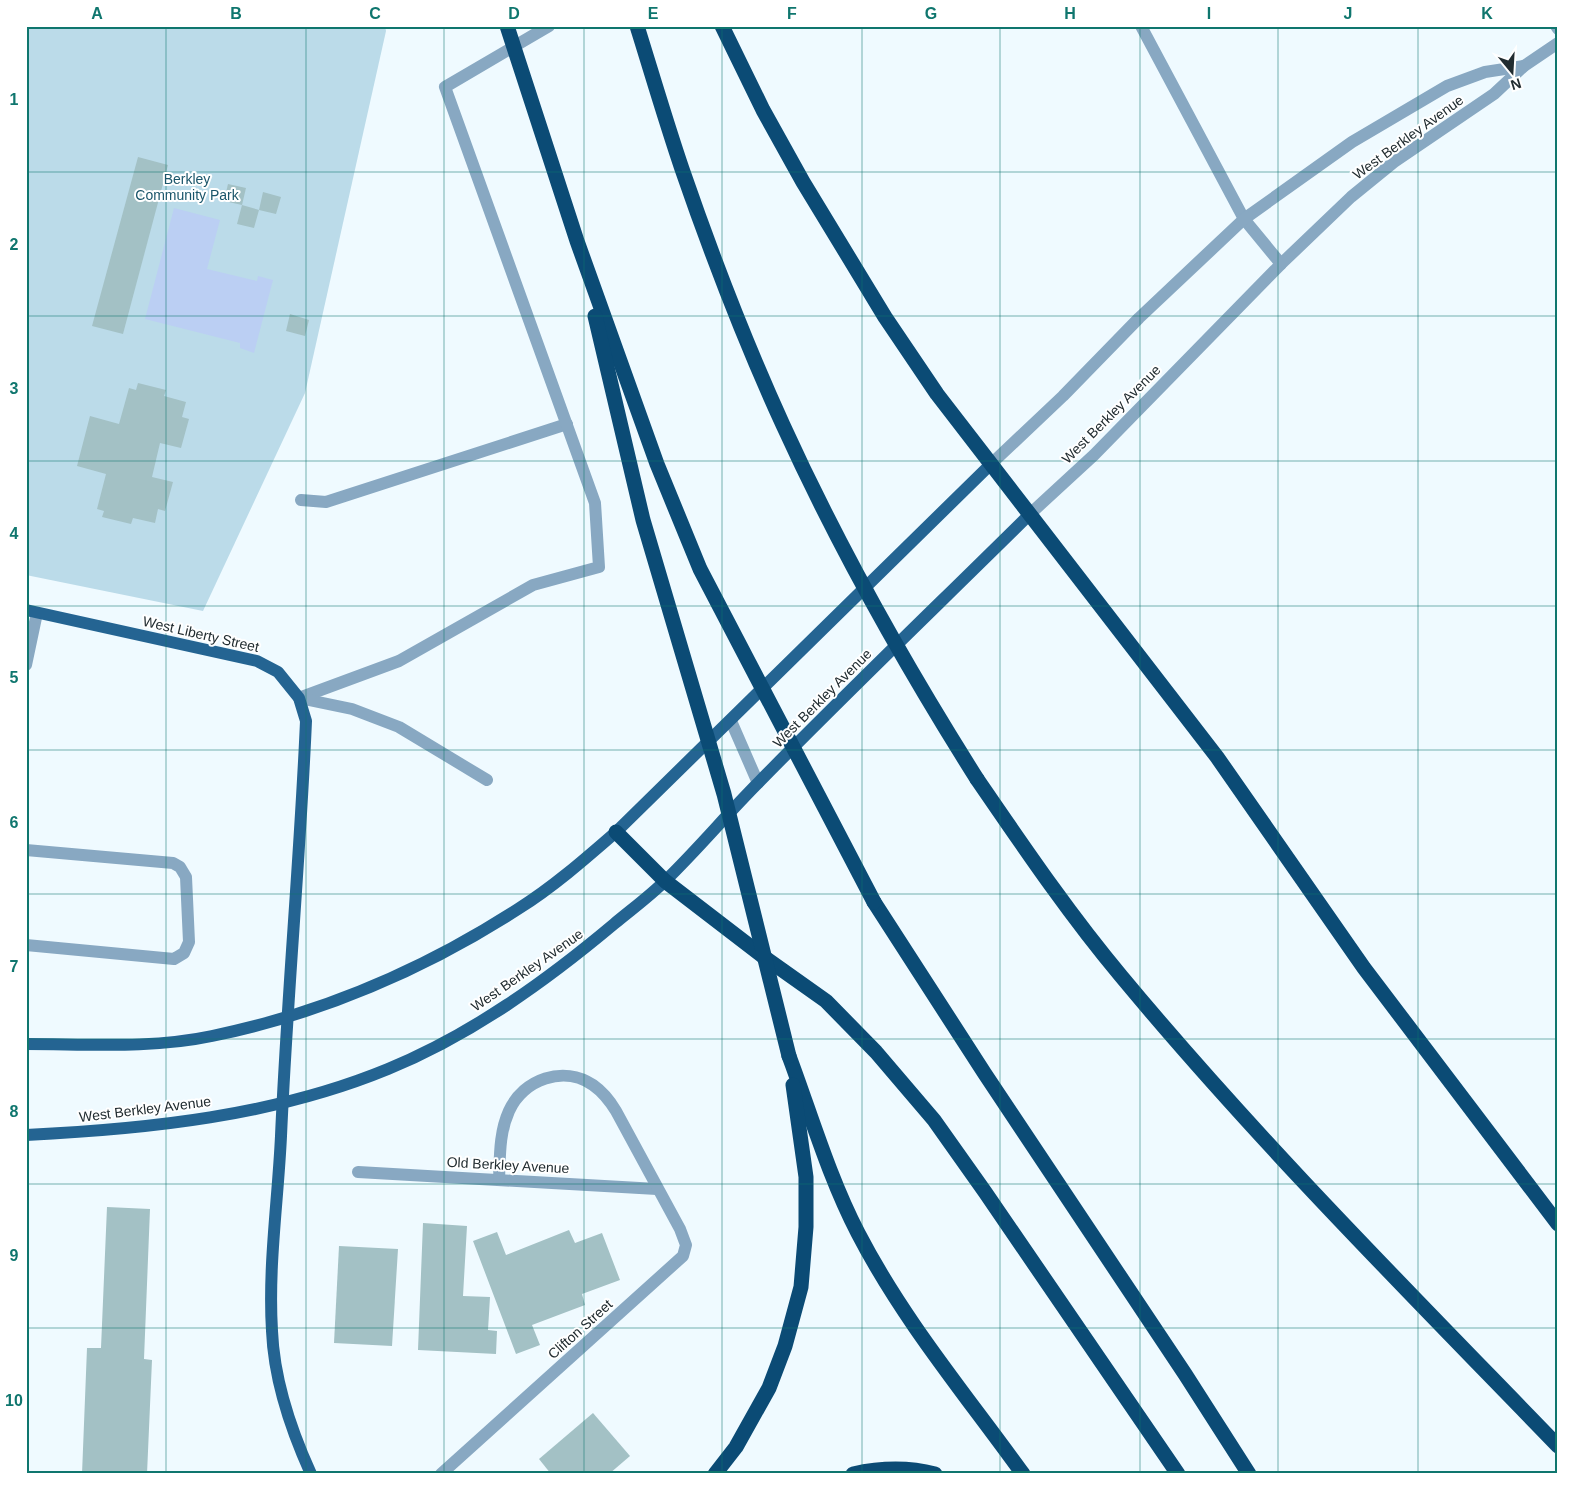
<svg xmlns="http://www.w3.org/2000/svg" width="1584" height="1500" viewBox="0 0 1584 1500" font-family="Helvetica,sans-serif">
  <style>
    .green { fill: #bbdbe9 }
    .water { fill: #bbcff3 }
    .building { fill: #a3c1c5 }
    .lines { fill: none; stroke-linecap: round; stroke-linejoin: round }
    .minor { stroke: #88a8c2; stroke-width: 12 }
    .major { stroke: #246492; stroke-width: 12 }
    .highway { stroke: #0b4b75; stroke-width: 15 }
    .highway-bridge { stroke: #0b4b75; stroke-width: 15 }
    .grid { fill: none; stroke: #0f766e; stroke-width: 1; stroke-opacity: 0.55 }
    .labels { text-anchor: middle; dominant-baseline: central; stroke-width: 4; stroke-linejoin: round; paint-order: stroke }
    .street-label { font-size: 14px; fill: #212c30; stroke: #fff }
    .park-label { font-size: 14px; fill: #1a556a; stroke: #fff }
    .neatline { fill: none; stroke: #0f766e; stroke-width: 2 }
    .grid-label { font-size: 16px; text-anchor: middle; font-weight: bold; fill: #0f766e }
  </style>
  <rect width="100%" height="100%" fill="#effaff"/>
  <polygon class="green" points="26,26 385,26 386,31 305,393 203,611 26,575"/>
  <polygon class="water" points="174,208 220,220 207,269 257,281 258,276 273,280 254,353 240,348 240,343 145,319"/>
  <g class="building">
    <polygon points="138,157 168,165 123,334 92,326"/>
    <polygon points="228,184 246,188 242,205 224,201"/>
    <polygon points="263,192 281,197 276,214 259,210 254,228 237,224 242,205 259,210"/>
    <polygon points="290,314 309,320 305,336 286,331"/>
    <polygon points="138,383 166,390 164,396 186,402 182,417 189,419 181,448 160,443 152,477 173,482 165,511 158,509 155,523 133,518 131,524 102,517 104,511 97,509 106,474 77,466 90,416 119,424 129,388 136,390"/>
    <polygon points="107,1207 150,1209 144,1359 152,1360 147,1474 82,1474 87,1348 101,1348"/>
    <polygon points="423,1223 467,1226 463,1296 490,1297 488,1330 497,1331 496,1354 418,1350"/>
    <polygon points="569,1230 575,1243 602,1233 620,1280 582,1294 585,1305 532,1325 540,1345 516,1354 473,1241 497,1232 506,1255"/>
    <polygon points="339,1246 398,1249 392,1346 334,1343"/>
    <polygon points="593,1413 630,1456 609,1474 551,1474 539,1459"/>
  </g>
  <g class="lines">
    <g class="minor">
      <polyline points="1141,26 1244,219 1281,264"/>
      <polyline points="1556,26 1558,29"/>
      <polyline points="990,465 1063,396 1139,318 1244,219 1352,142 1447,86 1485,72 1524,66"/>
      <polyline points="301,500 326,502 567,424"/>
      <polyline points="1030,514 1094,455 1281,264 1351,197 1394,162 1494,94 1524,66 1558,43"/>
      <polyline points="26,665 37,613"/>
      <polyline points="299,698 399,661 533,585 599,567 595,503 445,87 549,26"/>
      <polyline points="299,698 352,709 399,727 487,780"/>
      <polyline points="731,721 758,783"/>
      <polyline points="26,850 173,863 180,867 186,877 189,942 184,953 174,959 26,945"/>
      <polyline points="358,1172 657,1189"/>
      <path d="M441,1474L683,1256L686,1245L680,1229L616,1111C610,1101 603,1092 593,1085C564,1065 523,1079 509,1111C499,1133 500,1157 499,1180"/>
    </g>
    <g class="major">
      <path d="M26,610L257,661L278,672L299,698L306,721C300,859 287,998 281,1136C278,1201 268,1266 272,1331C274,1380 291,1430 311,1474"/>
      <path d="M26,1044C87,1044 151,1049 212,1036C320,1014 425,969 518,909C553,887 585,859 616,832L990,465"/>
      <path d="M26,1135C148,1129 274,1116 388,1069C471,1035 546,981 614,924C632,909 650,896 666,880C698,849 727,814 759,782C848,691 940,603 1030,514"/>
    </g>
    <g class="highway">
      <polyline points="722,26 763,110 803,182 885,317 937,394 1217,757 1364,968 1558,1224"/>
      <path d="M977,779C1023,846 1069,914 1121,976C1258,1141 1409,1292 1558,1446"/>
      <polyline points="616,832 665,881 764,957 826,1001 876,1052 934,1120 985,1192 1178,1474"/>
      <polyline points="874,902 985,1074 1185,1374 1249,1474"/>
      <path d="M789,1056C811,1115 829,1177 858,1233C903,1320 966,1395 1023,1474"/>
      <polyline points="715,1474 736,1447 769,1388 785,1346 801,1287 806,1227 806,1177 793,1085"/>
      <path d="M853,1474C880,1468 908,1467 935,1474"/>
    </g>
    <g class="highway-bridge">
      <polyline points="507,26 577,241 657,464 700,569 874,902"/>
      <path d="M637,26C652,74 666,122 682,169C712,256 745,342 783,425C839,548 905,665 977,779"/>
      <polyline points="595,316 643,520 724,794 789,1056"/>
    </g>
  </g>
  <path class="grid" d="M166,26V1474M306,26V1474M444,26V1474M584,26V1474M722,26V1474M862,26V1474M1000,26V1474M1140,26V1474M1278,26V1474M1418,26V1474M26,172H1558M26,316H1558M26,461H1558M26,606H1558M26,750H1558M26,894H1558M26,1039H1558M26,1184H1558M26,1328H1558"/>
  <g class="labels">
    <g class="street-label">
      <text transform="translate(1408 137) rotate(-36)">West Berkley Avenue</text>
      <text transform="translate(1111 414) rotate(-45)">West Berkley Avenue</text>
      <text transform="translate(201 634) rotate(13)">West Liberty Street</text>
      <text transform="translate(822 698) rotate(-45)">West Berkley Avenue</text>
      <text transform="translate(527 970) rotate(-35)">West Berkley Avenue</text>
      <text transform="translate(145 1109) rotate(-7)">West Berkley Avenue</text>
      <text transform="translate(508 1165) rotate(3)">Old Berkley Avenue</text>
      <text transform="translate(580 1329) rotate(-42)">Clifton Street</text>
    </g>
    <g class="park-label">
      <text x="187" y="179">Berkley<tspan x="187" dy="16">Community Park</tspan></text>
    </g>
  </g>
  <rect width="1584" height="1500" fill="none" stroke="#ffffff" stroke-width="55"/>
  <g transform="translate(1512 72) rotate(162)" stroke="#ffffff" stroke-width="4" paint-order="stroke">
  <path d="M0-4L9 19L0 12L-9 19Z" fill="#212c30"/>
  <text y="-8" font-size="14" font-weight="bold" text-anchor="middle" fill="#212c30">N</text>
  </g>
  <rect x="28" y="28" width="1528" height="1444" class="neatline"/>
  <g class="grid-label">
    <text x="97" y="19">A</text>
    <text x="236" y="19">B</text>
    <text x="375" y="19">C</text>
    <text x="514" y="19">D</text>
    <text x="653" y="19">E</text>
    <text x="792" y="19">F</text>
    <text x="931" y="19">G</text>
    <text x="1070" y="19">H</text>
    <text x="1209" y="19">I</text>
    <text x="1348" y="19">J</text>
    <text x="1487" y="19">K</text>
    <text x="14" y="105">1</text>
    <text x="14" y="250">2</text>
    <text x="14" y="394">3</text>
    <text x="14" y="539">4</text>
    <text x="14" y="683">5</text>
    <text x="14" y="828">6</text>
    <text x="14" y="972">7</text>
    <text x="14" y="1117">8</text>
    <text x="14" y="1261">9</text>
    <text x="14" y="1406">10</text>
  </g>
</svg>
